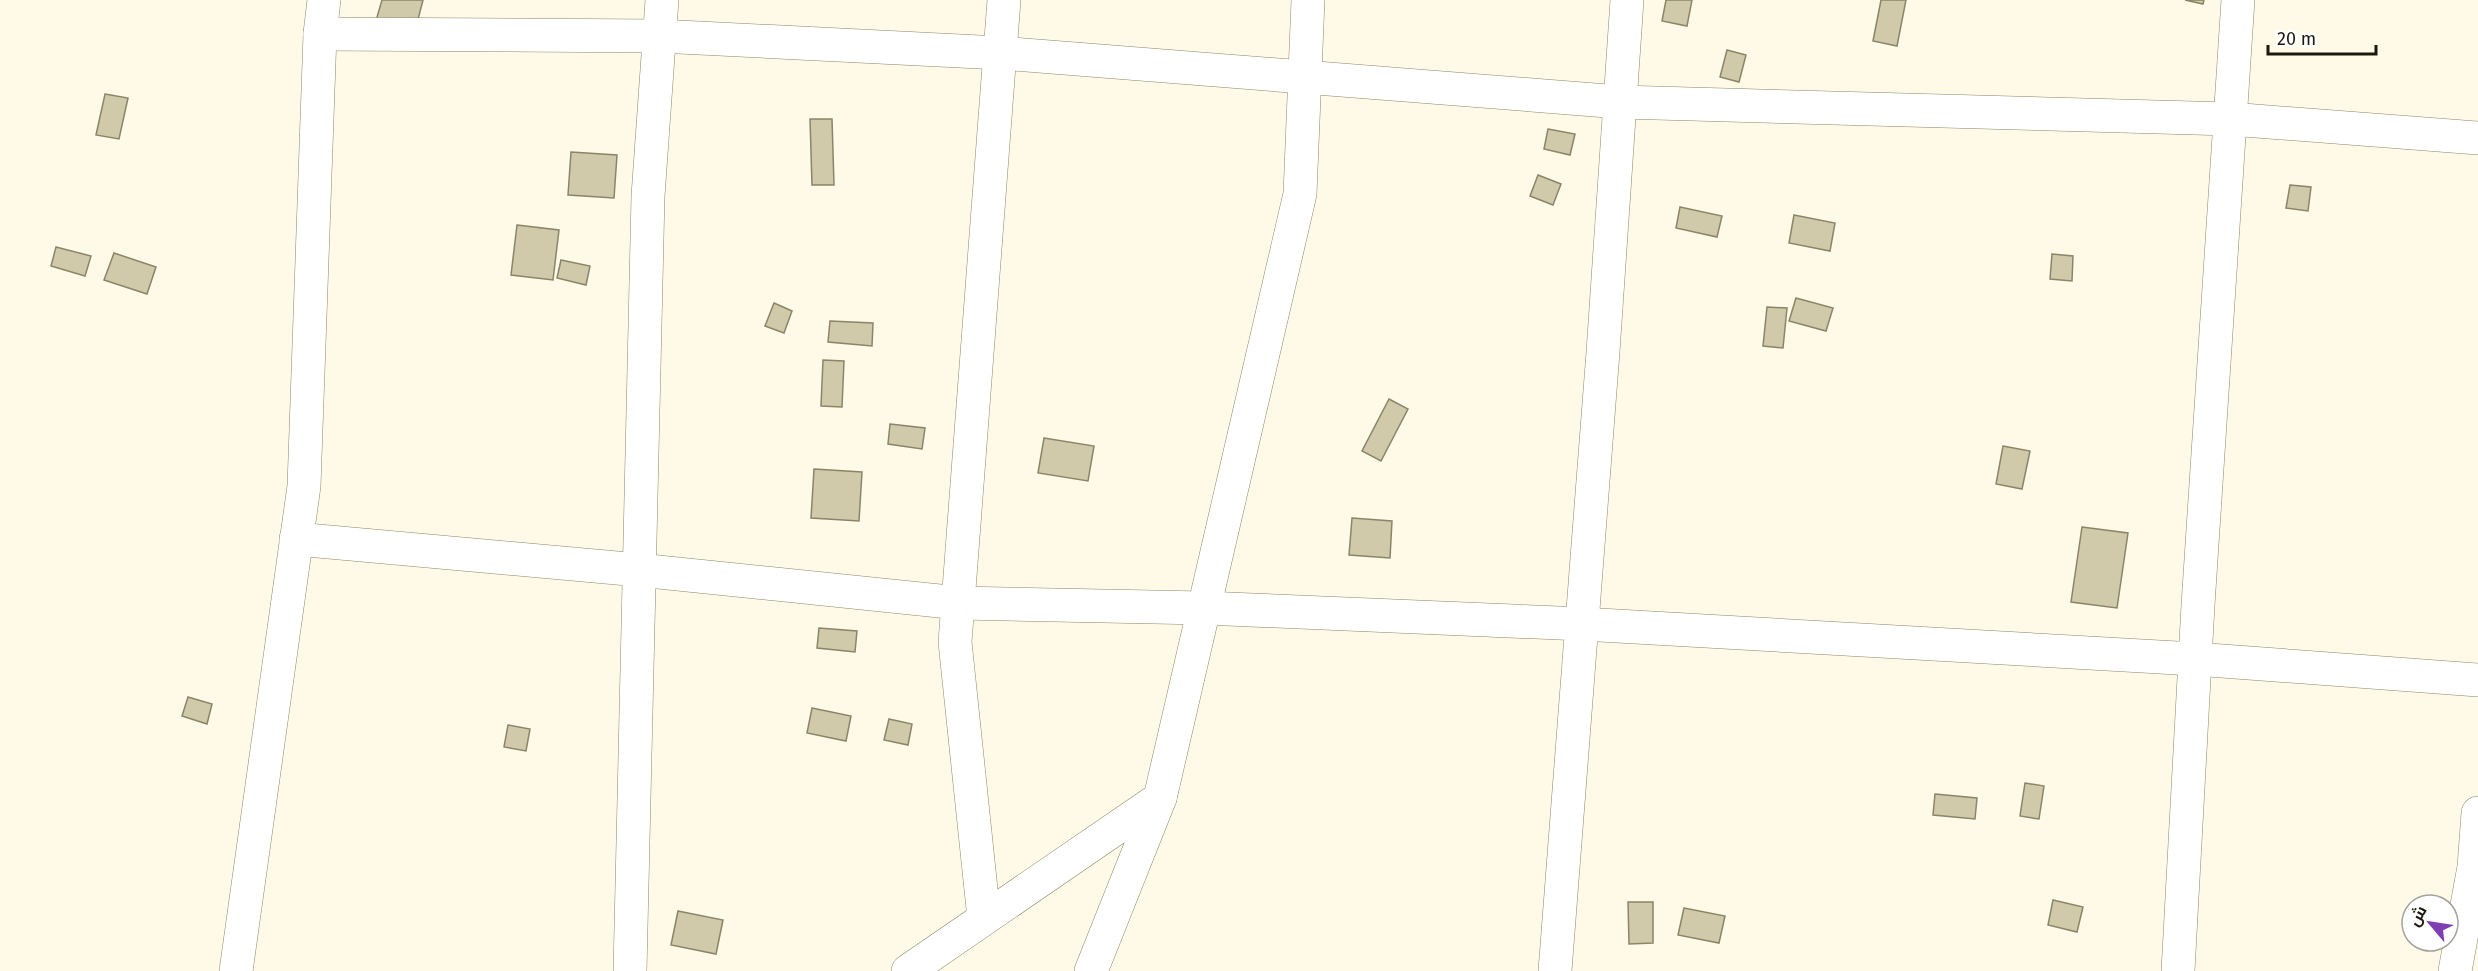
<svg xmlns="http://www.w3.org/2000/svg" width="2478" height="971" viewBox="0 0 2478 971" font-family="'Fira Sans',Cairo,sans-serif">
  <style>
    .building { fill: #d0caab; stroke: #8b8568; stroke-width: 1.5 }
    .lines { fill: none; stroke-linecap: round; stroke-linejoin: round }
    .street-casing { stroke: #8c8669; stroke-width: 34 }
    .street { stroke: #fff; stroke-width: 33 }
  </style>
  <rect width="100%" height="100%" fill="#fefae7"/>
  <g class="building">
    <polygon points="382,0 423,0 414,35 375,24"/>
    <polygon points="1666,0 1692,0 1687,26 1662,21"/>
    <polygon points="1881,0 1906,0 1897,46 1873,41"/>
    <polygon points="2185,0 2204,0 2203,4"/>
    <polygon points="1727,50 1746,55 1739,82 1720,77"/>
    <polygon points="105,94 128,98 119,139 96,135"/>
    <polygon points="810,119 832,119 834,185 812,185"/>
    <polygon points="1548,129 1575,134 1570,155 1544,149"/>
    <polygon points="571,152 617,155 614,198 568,195"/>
    <polygon points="1538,175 1561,184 1553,205 1530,196"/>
    <polygon points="2290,185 2311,187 2308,211 2286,208"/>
    <polygon points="1680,207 1722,216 1717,237 1676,228"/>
    <polygon points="1794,215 1835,223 1830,251 1789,243"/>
    <polygon points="517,225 559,230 553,280 511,275"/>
    <polygon points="56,247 91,256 85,276 51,266"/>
    <polygon points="114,253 156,267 147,294 104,280"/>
    <polygon points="2052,254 2073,256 2072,281 2050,279"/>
    <polygon points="561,260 590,266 586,285 557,278"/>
    <polygon points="1796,298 1833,308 1826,331 1789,321"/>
    <polygon points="774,303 792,311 784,333 765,326"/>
    <polygon points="1767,307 1787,308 1783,348 1763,346"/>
    <polygon points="830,321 873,323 872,346 828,342"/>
    <polygon points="823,360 844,361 842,407 821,406"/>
    <polygon points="1389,399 1408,409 1381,461 1362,451"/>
    <polygon points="890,424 925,428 922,449 888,444"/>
    <polygon points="1044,438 1094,446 1088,481 1038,473"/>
    <polygon points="2003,446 2030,451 2022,489 1996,484"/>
    <polygon points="814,469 862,472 859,521 811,518"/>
    <polygon points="1352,518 1392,521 1390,558 1349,555"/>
    <polygon points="2082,527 2128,533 2117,608 2071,602"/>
    <polygon points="819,628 857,631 855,652 817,648"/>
    <polygon points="188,697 212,704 207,724 182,716"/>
    <polygon points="812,708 851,716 846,741 807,733"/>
    <polygon points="889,719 912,724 908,745 884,740"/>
    <polygon points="508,725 530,729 526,751 504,747"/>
    <polygon points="2025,783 2044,786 2039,819 2020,816"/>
    <polygon points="1935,794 1977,798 1975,819 1933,815"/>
    <polygon points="2053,900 2083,907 2077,932 2048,925"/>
    <polygon points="1628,902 1653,902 1653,943 1629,944"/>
    <polygon points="1684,908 1725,916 1719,943 1678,935"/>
    <polygon points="678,911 723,920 716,954 671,945"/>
  </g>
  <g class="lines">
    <g class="street-casing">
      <g id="street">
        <polyline points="320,34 659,36 1000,53 1620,102 2230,119 2478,138"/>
        <polyline points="296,539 639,570 959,603 1204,608 1582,624 2195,659 2478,680"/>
        <polyline points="984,918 955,642 1004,0"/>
        <polyline points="236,971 304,486 320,34 324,0"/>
        <polyline points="630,971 648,196 662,0"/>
        <polyline points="908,971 1160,798"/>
        <polyline points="1091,971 1160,798 1300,194 1308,0"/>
        <polyline points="1555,971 1603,352 1627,0"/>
        <polyline points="2178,971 2198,605 2238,0"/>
        <polyline points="2455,971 2474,867 2478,813"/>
      </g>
    </g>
    <use href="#street" class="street"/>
  </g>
  <g transform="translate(2430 923) rotate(299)"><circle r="28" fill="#ffffff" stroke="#a4a39e" stroke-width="1.5"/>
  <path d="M0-4.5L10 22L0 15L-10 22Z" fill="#803eb3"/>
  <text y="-9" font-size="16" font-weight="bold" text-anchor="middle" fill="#1b190d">ش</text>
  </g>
  <path d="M2268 45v9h108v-9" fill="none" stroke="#1b190d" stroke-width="3"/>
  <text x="2277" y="45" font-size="18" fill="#1b190d" stroke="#ffffff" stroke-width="4.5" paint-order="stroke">20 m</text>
</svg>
